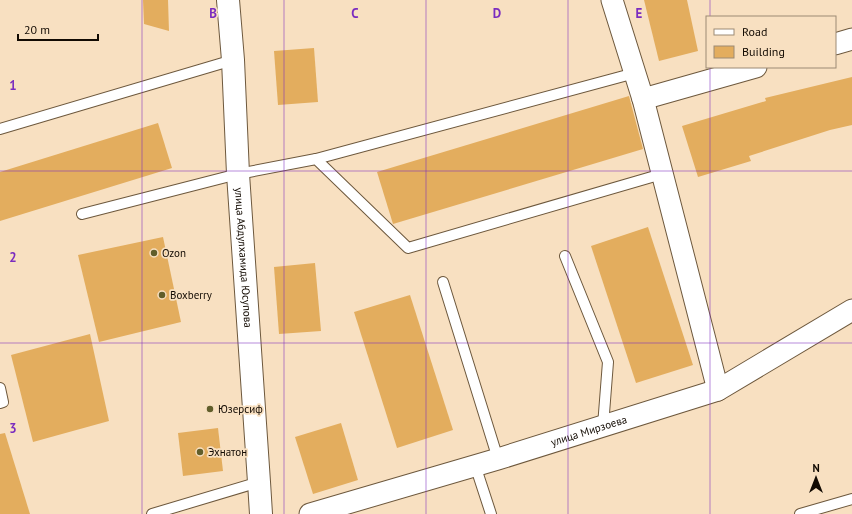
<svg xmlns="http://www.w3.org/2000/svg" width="852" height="514" viewBox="0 0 852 514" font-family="'PT Sans',sans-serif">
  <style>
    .building { fill: #e3ad5e }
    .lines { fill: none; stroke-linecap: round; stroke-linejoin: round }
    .service-casing { stroke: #6d583d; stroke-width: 12 }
    .minor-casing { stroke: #6d583d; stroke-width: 23 }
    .tertiary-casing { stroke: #6d583d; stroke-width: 24 }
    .service { stroke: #fff; stroke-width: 10 }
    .minor { stroke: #fff; stroke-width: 21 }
    .tertiary { stroke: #fff; stroke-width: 22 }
    .grid { fill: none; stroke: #7b2cbf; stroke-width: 1; stroke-opacity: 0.55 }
    .poi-dot { fill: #615e2a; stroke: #f8e0c1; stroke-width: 1.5 }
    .labels { text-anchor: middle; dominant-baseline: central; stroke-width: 3.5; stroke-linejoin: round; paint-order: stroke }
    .poi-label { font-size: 11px; fill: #120a02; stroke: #f8e0c1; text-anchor: start }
    .street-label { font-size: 11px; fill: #120a02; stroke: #f8e0c1 }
    .grid-label { font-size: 13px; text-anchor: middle; font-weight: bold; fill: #7b2cbf; stroke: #f8e0c1; stroke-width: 3.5; stroke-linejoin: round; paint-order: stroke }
  </style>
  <rect width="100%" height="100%" fill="#f8e0c1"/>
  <g class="building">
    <polygon points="143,0 168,0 169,31 144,24"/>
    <polygon points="644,0 687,0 698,51 659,61"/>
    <polygon points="314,48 318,102 278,105 274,51"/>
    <polygon points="852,77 852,125 830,130 749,156 751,161 698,177 682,126 766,101 765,98"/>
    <polygon points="629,96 643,149 393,224 377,172"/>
    <polygon points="158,123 172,168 0,221 0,172"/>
    <polygon points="648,227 693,365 636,383 591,246"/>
    <polygon points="163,237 181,322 99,342 78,255"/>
    <polygon points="315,263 321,331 279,334 274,267"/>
    <polygon points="410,295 453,430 397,448 354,312"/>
    <polygon points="90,334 109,421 33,442 11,355"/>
    <polygon points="341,423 358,480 313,494 295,437"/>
    <polygon points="218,428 223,471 183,476 178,433"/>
    <polygon points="5,433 30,514 0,514 0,434"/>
  </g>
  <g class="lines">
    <g class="service-casing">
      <g id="service">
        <polyline points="0,129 233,60"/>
        <polyline points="316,159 635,73"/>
        <polyline points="82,214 238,174 316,159 408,248 662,174"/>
        <polyline points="565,256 608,362 603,426"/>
        <polyline points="443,282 498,459"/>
        <polyline points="0,388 3,402 0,403"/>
        <polyline points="475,465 491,514"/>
        <polyline points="152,514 259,482"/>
        <polyline points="800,514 852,499"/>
      </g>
    </g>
    <g class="minor-casing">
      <g id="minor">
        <polyline points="612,0 643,99 718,390"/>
        <polyline points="835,44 852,39"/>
        <polyline points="643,99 756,67"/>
        <path id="s1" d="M310,514L498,459L718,390L852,310"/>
      </g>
    </g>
    <g class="tertiary-casing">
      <g id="tertiary">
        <path id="s2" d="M228,0L233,60L238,174L259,482L261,514"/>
      </g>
    </g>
    <use href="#service" class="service"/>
    <use href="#minor" class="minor"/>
    <use href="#tertiary" class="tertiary"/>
  </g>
  <path class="grid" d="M142,0V514M284,0V514M426,0V514M568,0V514M710,0V17M710,67V514M0,171H852M0,343H852"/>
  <g class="poi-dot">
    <circle cx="154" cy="253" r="4"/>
    <circle cx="162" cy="295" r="4"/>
    <circle cx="210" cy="409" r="4"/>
    <circle cx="200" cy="452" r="4"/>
  </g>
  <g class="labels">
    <g class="poi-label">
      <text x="162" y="253">Ozon</text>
      <text x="170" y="295">Boxberry</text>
      <text x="218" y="409">Юзерсиф</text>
      <text x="208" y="452">Эхнатон</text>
    </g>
    <g class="street-label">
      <text stroke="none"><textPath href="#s2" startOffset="258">улица Абдулхамида Юсупова</textPath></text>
      <text stroke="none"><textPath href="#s1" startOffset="291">улица Мирзоева</textPath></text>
    </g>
  </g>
  <g class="grid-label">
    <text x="213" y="18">B</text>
    <text x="355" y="18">C</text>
    <text x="497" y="18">D</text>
    <text x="639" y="18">E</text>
    <text x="13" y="90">1</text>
    <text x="13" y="262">2</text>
    <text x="13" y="433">3</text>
  </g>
  <rect x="706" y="16" width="130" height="52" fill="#f8e0c1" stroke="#9c8a75"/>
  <rect x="714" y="29" width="20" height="6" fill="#ffffff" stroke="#9c8a75"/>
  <text x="742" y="36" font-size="12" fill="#120a02">Road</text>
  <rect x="714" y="46" width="20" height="12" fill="#e3ad5e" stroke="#9c8a75"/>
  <text x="742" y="56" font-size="12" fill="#120a02">Building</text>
  <g transform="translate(816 478)" stroke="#f8e0c1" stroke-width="3" paint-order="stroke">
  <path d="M0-3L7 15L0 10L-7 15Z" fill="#120a02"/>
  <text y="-6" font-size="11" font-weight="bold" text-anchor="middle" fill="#120a02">N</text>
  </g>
  <path d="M18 34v6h80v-6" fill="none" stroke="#120a02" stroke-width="2"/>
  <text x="24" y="34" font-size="12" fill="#120a02" stroke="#f8e0c1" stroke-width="3" paint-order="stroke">20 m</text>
</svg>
